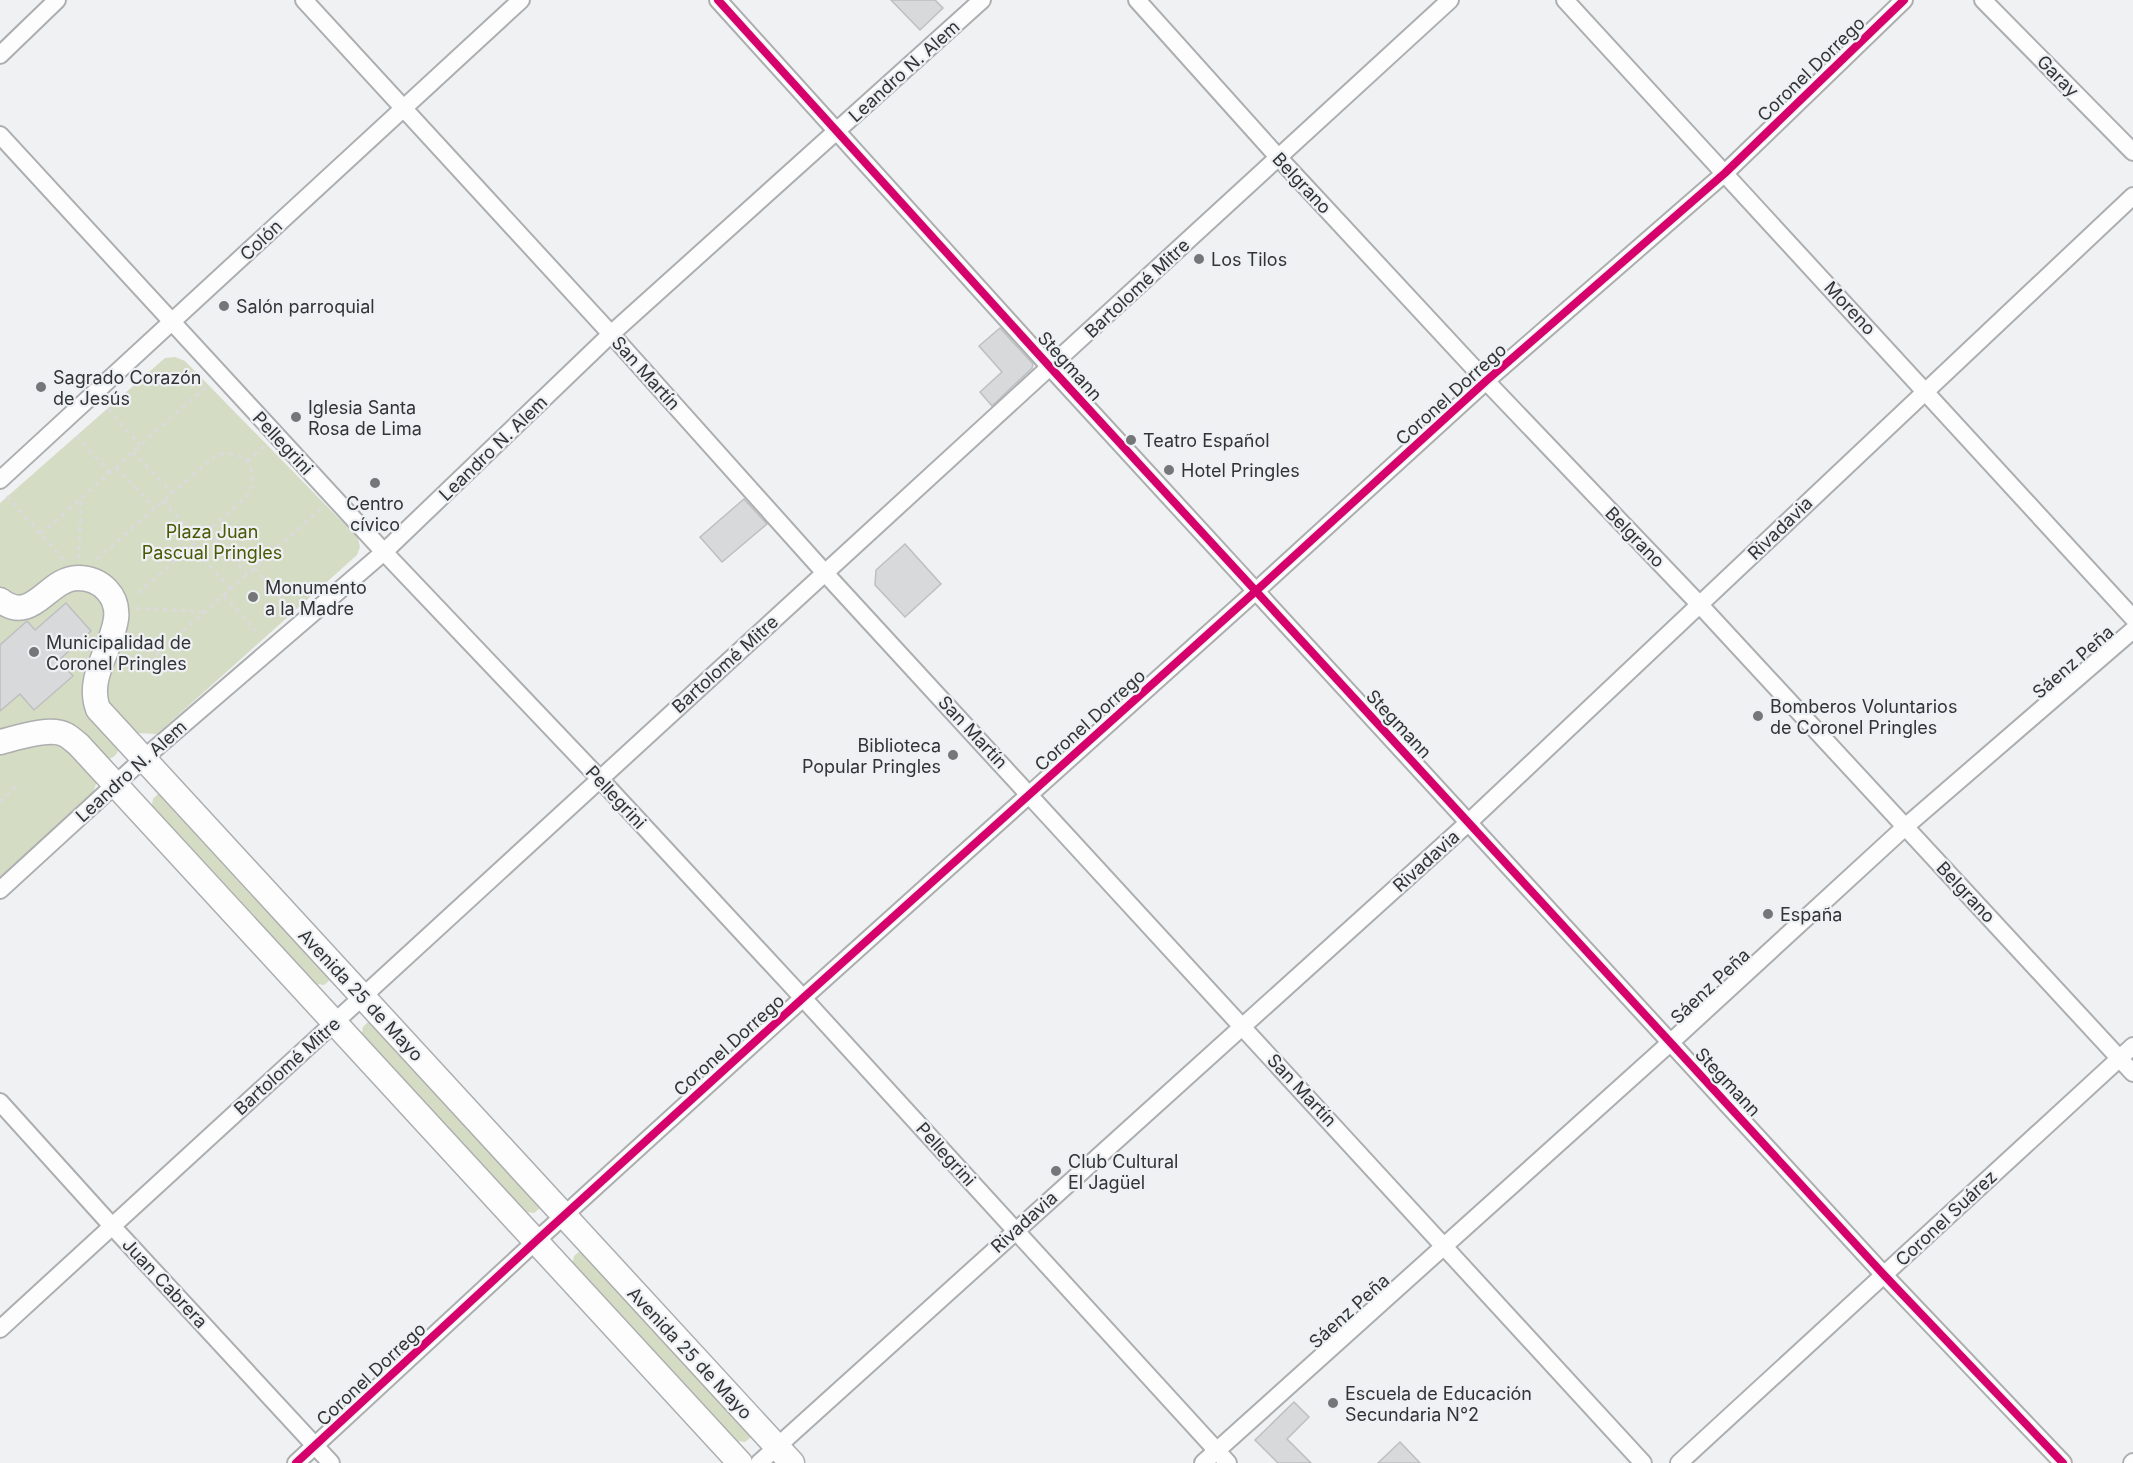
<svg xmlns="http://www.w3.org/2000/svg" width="2133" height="1463" viewBox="0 0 2133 1463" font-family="Inter,sans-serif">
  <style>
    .green { fill: #d4dcc4 }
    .building { fill: #d8d9db; stroke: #bebfc1; stroke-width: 1.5 }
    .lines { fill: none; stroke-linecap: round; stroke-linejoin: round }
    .minor-casing { stroke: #adaeb0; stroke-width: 20 }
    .secondary-casing { stroke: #adaeb0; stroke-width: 27 }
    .path { stroke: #dadada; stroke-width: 3; stroke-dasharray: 4.5 4.5; stroke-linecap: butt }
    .minor { stroke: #fdfdfd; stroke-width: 16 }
    .secondary { stroke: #fdfdfd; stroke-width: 24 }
    .cycleway-casing { stroke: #eef1f4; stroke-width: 11 }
    .cycleway { stroke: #d6006c; stroke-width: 8 }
    .poi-dot { fill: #747678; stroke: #eef1f4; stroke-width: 2 }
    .labels { text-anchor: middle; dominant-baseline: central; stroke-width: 4.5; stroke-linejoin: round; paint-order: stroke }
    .street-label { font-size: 18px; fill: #323335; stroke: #eef1f4 }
    .poi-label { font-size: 18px; fill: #323335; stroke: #eef1f4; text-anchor: start }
    .park-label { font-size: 18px; fill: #495802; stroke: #eef1f4 }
  </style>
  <rect width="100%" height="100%" fill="#eff1f3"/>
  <g class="green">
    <polygon points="175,357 185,361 358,538 360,547 357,555 157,734 136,733 105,705 112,584 27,598 8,596 0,587 0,503 165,358"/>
    <path d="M86,585L108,607L93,663L119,748C117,755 114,758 107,759L70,729L0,735V610Z"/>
    <polygon points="61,739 97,781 93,793 0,877 0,748"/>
    <polygon points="158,794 164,795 328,974 329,981 324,985 317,984 152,805 153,799"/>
    <polygon points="368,1022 374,1022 538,1202 539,1209 534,1213 527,1212 362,1033 363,1027"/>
    <polygon points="580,1251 585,1252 749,1431 750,1438 745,1442 738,1441 573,1262 574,1256"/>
  </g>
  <g class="building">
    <polygon points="891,0 935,0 943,8 920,30"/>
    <polygon points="1000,328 1033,364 1032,368 992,406 980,392 1002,372 979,346"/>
    <polygon points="744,499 767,524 722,562 700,537"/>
    <polygon points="905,544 941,584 905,617 875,585 876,570"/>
    <polygon points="66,603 91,631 59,660 73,676 34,710 20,694 0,711 0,645 27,621 35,630"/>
    <polygon points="1294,1402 1309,1417 1287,1439 1311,1463 1278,1463 1255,1440"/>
    <polygon points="1400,1442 1420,1463 1378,1463"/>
  </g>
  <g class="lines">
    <g class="minor-casing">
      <g id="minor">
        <polyline points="304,0 611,334 825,573 1643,1463"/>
        <polyline points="718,0 1050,367 1884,1275 2063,1463"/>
        <polyline points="1137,0 1278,157 1486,381 1700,605 2133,1073"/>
        <polyline points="1565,0 2133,618"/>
        <polyline points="1983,0 2133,152"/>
        <polyline points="0,55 57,0"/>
        <polyline points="0,135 384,552 600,779 803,998 1228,1463"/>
        <polyline points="0,480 521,0"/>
        <polyline points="0,890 143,759 384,552 611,334 982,0"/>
        <polyline points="0,1102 112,1226 331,1463"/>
        <polyline points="0,1329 1450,0"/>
        <polyline points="296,1463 536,1241 803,998 1257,590 1486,381 1725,173 1904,0"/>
        <polyline points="759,1463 1469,822 2133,196"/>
        <polyline points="1203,1463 1671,1042 1905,827 2133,630"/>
        <polyline points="1679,1463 2133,1046"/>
        <polyline points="2132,1463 2133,1462"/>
      </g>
    </g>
    <g class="secondary-casing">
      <g id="secondary">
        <path d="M0,600C33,626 47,578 78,578C101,578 119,596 116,619C112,649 86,677 98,709L792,1463"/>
        <path d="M0,742C17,738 50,726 66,735C70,737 74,741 78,744L740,1463"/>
      </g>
    </g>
    <g class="path">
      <polyline points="108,409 140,445"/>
      <polyline points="77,436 110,473"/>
      <polyline points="133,452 172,493"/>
      <polyline points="247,461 265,445"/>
      <polyline points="116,467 155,508"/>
      <polyline points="7,496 64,560"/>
      <polyline points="163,501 198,539"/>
      <polyline points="208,532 247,574"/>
      <polyline points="41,534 207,386"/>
      <polyline points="191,546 231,589"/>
      <polyline points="79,559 81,499"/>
      <path d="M97,559L216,455C244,447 262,470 247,496L135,596"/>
      <polyline points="254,568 291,609"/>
      <polyline points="224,595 260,636"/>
      <polyline points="136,608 205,612"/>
      <polyline points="149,661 322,508"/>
      <polyline points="0,802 19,784"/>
    </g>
    <use href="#minor" class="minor"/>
    <use href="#secondary" class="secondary"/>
    <g class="cycleway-casing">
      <g id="cycleway">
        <polyline points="718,0 1050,367 1884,1275 2063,1463"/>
        <polyline points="296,1463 536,1241 803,998 1257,590 1486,381 1725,173 1904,0"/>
      </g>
    </g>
    <use href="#cycleway" class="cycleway"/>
  </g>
  <g class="poi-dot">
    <circle cx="1199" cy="259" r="6"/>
    <circle cx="224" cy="306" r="6"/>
    <circle cx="41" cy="387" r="6"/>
    <circle cx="296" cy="417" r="6"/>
    <circle cx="1131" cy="440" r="6"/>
    <circle cx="1169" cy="470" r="6"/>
    <circle cx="375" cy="483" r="6"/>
    <circle cx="253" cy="597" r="6"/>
    <circle cx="34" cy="652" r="6"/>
    <circle cx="1758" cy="716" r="6"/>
    <circle cx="953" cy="755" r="6"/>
    <circle cx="1768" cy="914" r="6"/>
    <circle cx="1056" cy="1171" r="6"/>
    <circle cx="1333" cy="1403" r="6"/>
  </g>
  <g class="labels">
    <g class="street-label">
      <text transform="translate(1811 69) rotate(-44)">Coronel Dorrego</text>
      <text transform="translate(904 71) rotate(-42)">Leandro N. Alem</text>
      <text transform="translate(2058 76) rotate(45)">Garay</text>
      <text transform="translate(1302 183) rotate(47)">Belgrano</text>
      <text transform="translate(261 240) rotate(-43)">Colón</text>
      <text transform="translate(1137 288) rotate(-43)">Bartolomé Mitre</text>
      <text transform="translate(1850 308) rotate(47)">Moreno</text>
      <text transform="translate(1070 366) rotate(48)">Stegmann</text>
      <text transform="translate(646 373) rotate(48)">San Martín</text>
      <text transform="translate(1451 394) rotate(-42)">Coronel Dorrego</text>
      <text transform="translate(283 443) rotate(47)">Pellegrini</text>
      <text transform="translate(493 448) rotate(-44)">Leandro N. Alem</text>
      <text transform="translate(1780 528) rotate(-44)">Rivadavia</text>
      <text transform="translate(1635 537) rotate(46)">Belgrano</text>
      <text transform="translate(2073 662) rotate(-41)">Sáenz Peña</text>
      <text transform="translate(725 664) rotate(-42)">Bartolomé Mitre</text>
      <text transform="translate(1090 720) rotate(-42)">Coronel Dorrego</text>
      <text transform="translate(1399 724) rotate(47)">Stegmann</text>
      <text transform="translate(973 732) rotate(47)">San Martín</text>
      <text transform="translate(131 771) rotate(-42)">Leandro N. Alem</text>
      <text transform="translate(616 797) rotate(47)">Pellegrini</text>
      <text transform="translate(1426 861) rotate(-42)">Rivadavia</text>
      <text transform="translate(1966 892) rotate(47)">Belgrano</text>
      <text transform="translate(1710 986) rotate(-43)">Sáenz Peña</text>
      <text transform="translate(361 995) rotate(47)">Avenida 25 de Mayo</text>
      <text transform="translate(729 1045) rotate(-42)">Coronel Dorrego</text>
      <text transform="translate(287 1066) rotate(-42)">Bartolomé Mitre</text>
      <text transform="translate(1728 1082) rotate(47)">Stegmann</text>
      <text transform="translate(1302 1090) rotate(47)">San Martín</text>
      <text transform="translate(946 1154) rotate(48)">Pellegrini</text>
      <text transform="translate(1946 1218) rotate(-43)">Coronel Suárez</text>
      <text transform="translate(1024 1222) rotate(-42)">Rivadavia</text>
      <text transform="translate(165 1283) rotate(47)">Juan Cabrera</text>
      <text transform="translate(1349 1311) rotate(-42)">Sáenz Peña</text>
      <text transform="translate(690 1353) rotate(47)">Avenida 25 de Mayo</text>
      <text transform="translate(371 1374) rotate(-43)">Coronel Dorrego</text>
    </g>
    <g class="poi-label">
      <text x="1211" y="259">Los Tilos</text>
      <text x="236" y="306">Salón parroquial</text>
      <text x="53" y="377">Sagrado Corazón<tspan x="53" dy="21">de Jesús</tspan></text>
      <text x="308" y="407">Iglesia Santa<tspan x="308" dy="21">Rosa de Lima</tspan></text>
      <text x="1143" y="440">Teatro Español</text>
      <text x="1181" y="470">Hotel Pringles</text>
      <text x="375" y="503" text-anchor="middle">Centro<tspan x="375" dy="21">cívico</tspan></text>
      <text x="265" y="587">Monumento<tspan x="265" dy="21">a la Madre</tspan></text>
      <text x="46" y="642">Municipalidad de<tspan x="46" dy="21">Coronel Pringles</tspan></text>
      <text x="1770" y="706">Bomberos Voluntarios<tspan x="1770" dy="21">de Coronel Pringles</tspan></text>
      <text x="941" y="745" text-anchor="end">Biblioteca<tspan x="941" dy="21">Popular Pringles</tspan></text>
      <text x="1780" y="914">España</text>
      <text x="1068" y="1161">Club Cultural<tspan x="1068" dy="21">El Jagüel</tspan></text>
      <text x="1345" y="1393">Escuela de Educación<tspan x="1345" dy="21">Secundaria N°2</tspan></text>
    </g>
    <g class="park-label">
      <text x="212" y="531">Plaza Juan<tspan x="212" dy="21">Pascual Pringles</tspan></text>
    </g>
  </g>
</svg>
